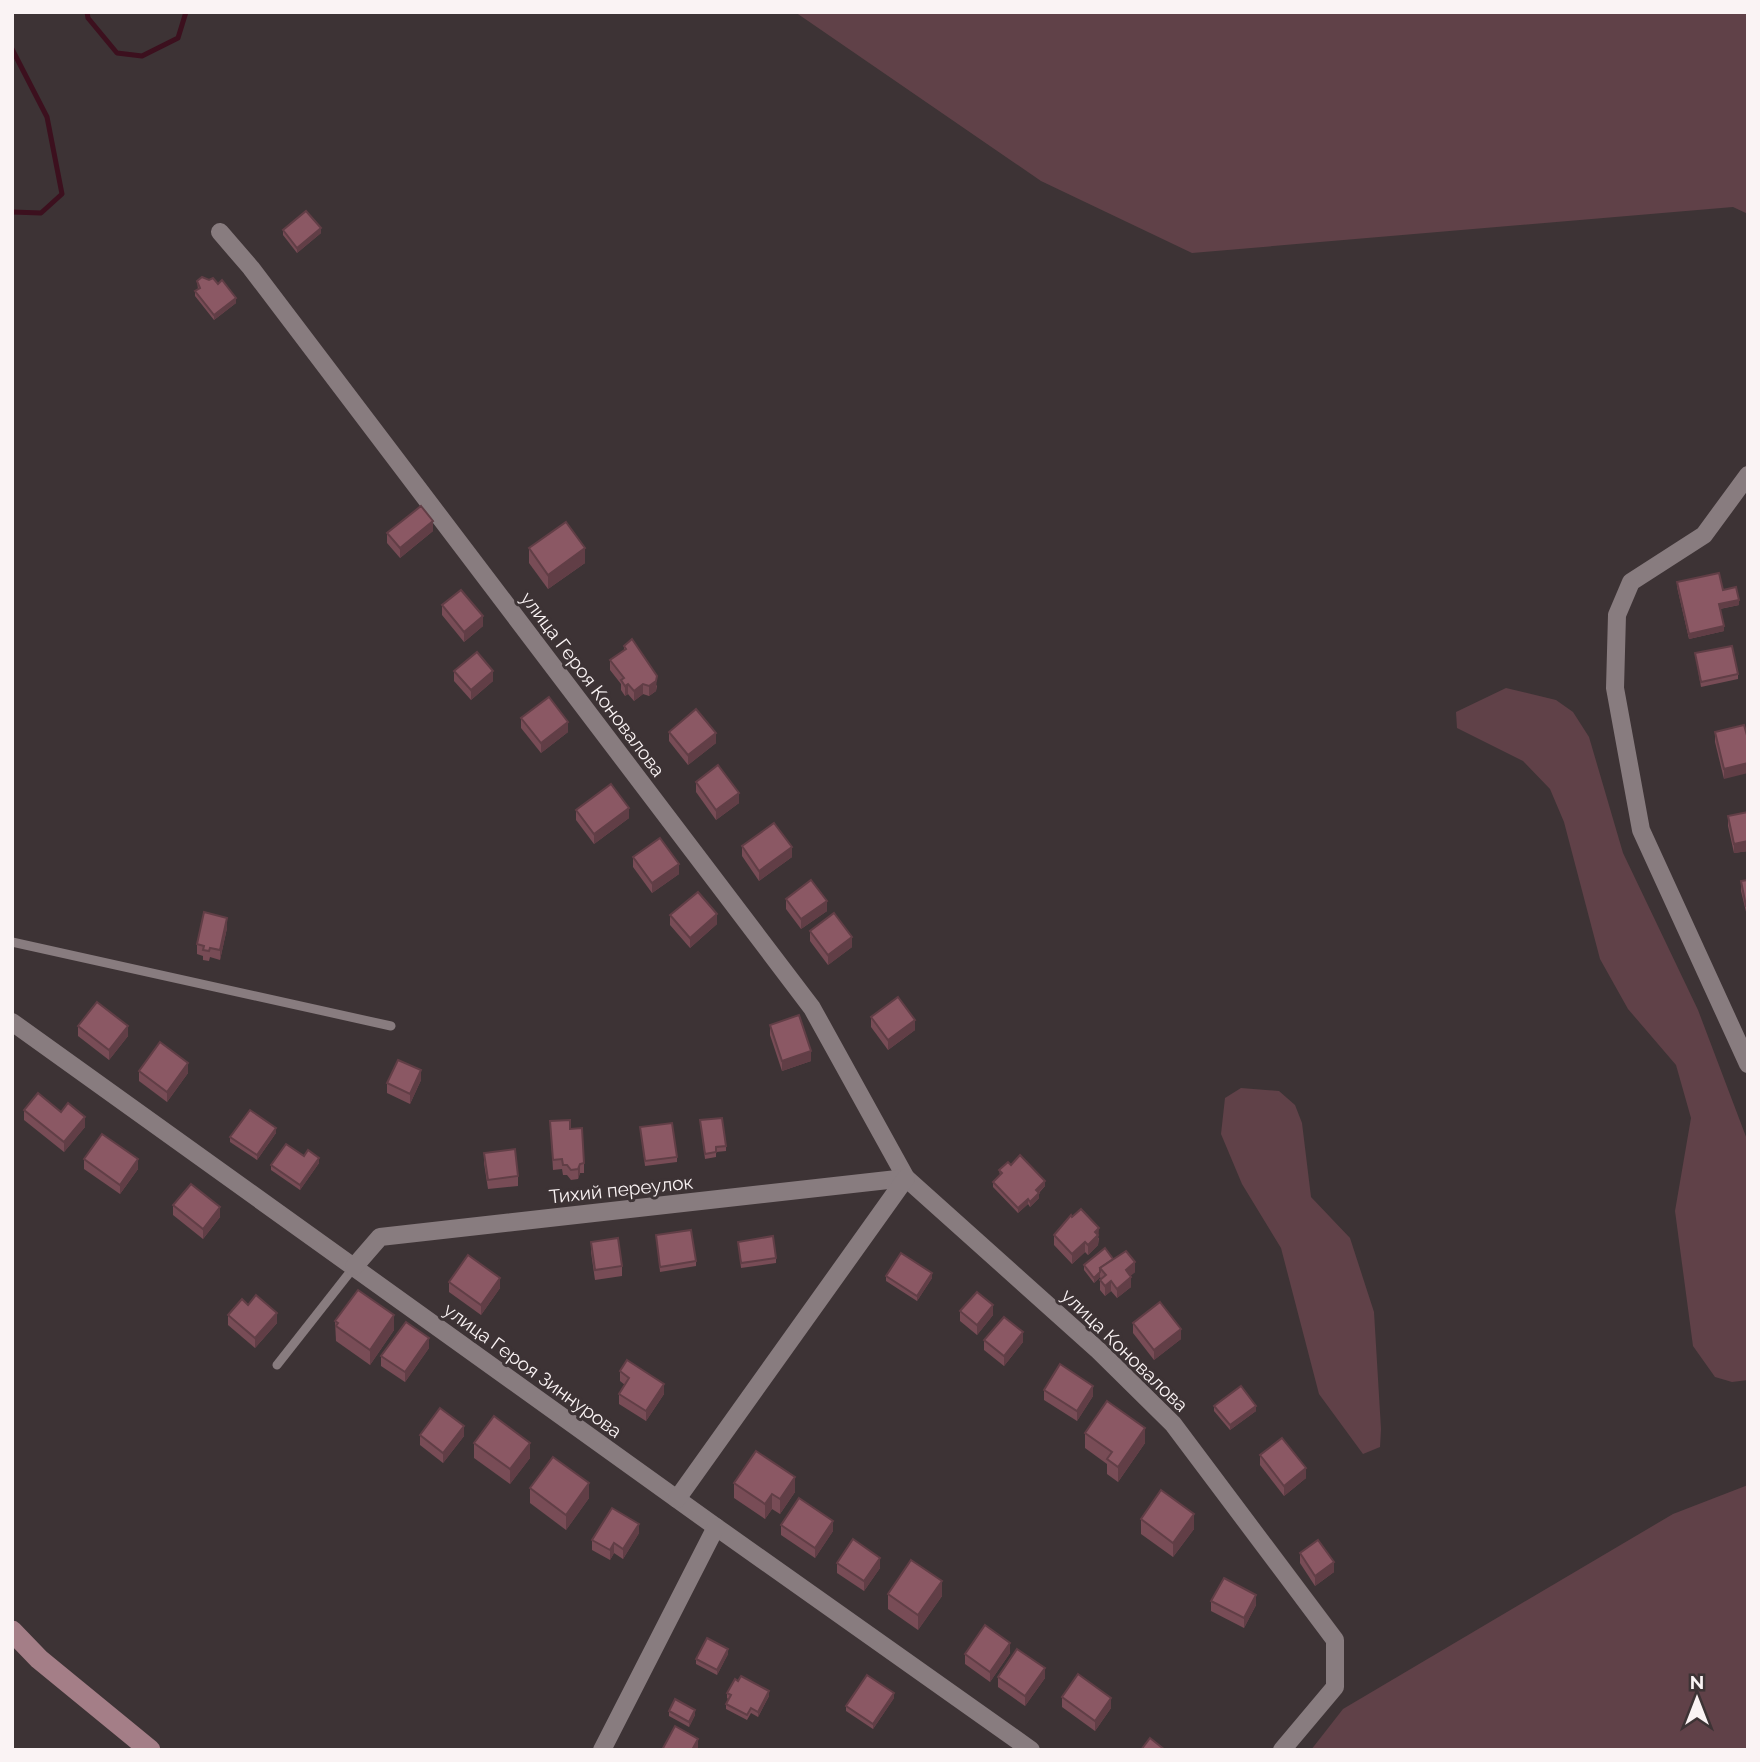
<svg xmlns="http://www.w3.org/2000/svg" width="1760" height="1762" font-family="Raleway,sans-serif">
<rect width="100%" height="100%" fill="#3d3335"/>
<g fill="#604148">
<polygon points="795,12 1748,12 1748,214 1733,207 1192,253 1041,181"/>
<polygon points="1506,688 1556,700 1573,712 1589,737 1623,853 1698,1010 1748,1142 1748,1380 1732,1382 1715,1377 1693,1346 1675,1211 1691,1118 1676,1065 1628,1009 1600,959 1564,822 1550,789 1523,761 1457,728 1456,712"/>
<polygon points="1241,1088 1279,1091 1295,1105 1302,1123 1311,1197 1350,1238 1374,1312 1381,1429 1380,1447 1363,1454 1319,1394 1281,1248 1242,1184 1221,1134 1225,1098"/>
<polygon points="1748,1485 1748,1750 1311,1750 1343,1709 1673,1514"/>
</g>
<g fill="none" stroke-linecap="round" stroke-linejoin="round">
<g stroke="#3c101e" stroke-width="5">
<polyline points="87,12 88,18 117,53 142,56 178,38 186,12"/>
<polyline points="12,49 47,117 62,194 41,213 12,212"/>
</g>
<g stroke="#887c7f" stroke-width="9">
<polyline points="12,942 391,1026"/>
<polyline points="277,1365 354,1267"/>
</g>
<g stroke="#887c7f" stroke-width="18">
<polyline points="220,232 251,268 812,1008 906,1178 1099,1351 1173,1424 1335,1640 1335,1687 1282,1750"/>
<polyline points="1748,475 1704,535 1631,582 1617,615 1615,688 1641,830 1748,1064"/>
<polyline points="12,1022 716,1527 1031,1750"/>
<polyline points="354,1267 380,1237 906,1178"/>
<polyline points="677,1499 906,1178"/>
<polyline points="602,1750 716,1527"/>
</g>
<polyline stroke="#a47e87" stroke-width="21" points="12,1631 39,1659 150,1750"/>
</g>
<g fill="#784c56">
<polygon points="283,230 321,233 297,253 283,235"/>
<polygon points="197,281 218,284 236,303 214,320 195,296 195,291 198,289"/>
<polygon points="433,531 400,558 387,543 387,533"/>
<polygon points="529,548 585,563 548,589 529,563"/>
<polygon points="1677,582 1723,590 1739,605 1720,609 1724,631 1689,639 1677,587"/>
<polygon points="442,605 483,626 464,642 442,615"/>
<polygon points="624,646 657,686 656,691 649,696 643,694 634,701 628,694 625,696 621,690 621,684 610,670 610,660 624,650"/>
<polygon points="1695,653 1738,674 1738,679 1701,687"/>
<polygon points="454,671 493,681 471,700 454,681"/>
<polygon points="521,718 568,732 541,753 521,728"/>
<polygon points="1744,725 1724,779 1715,742 1715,732"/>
<polygon points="669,732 716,743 688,765 669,741"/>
<polygon points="696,782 739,803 716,820 696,792"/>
<polygon points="576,810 629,818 594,844 576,820"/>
<polygon points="1748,812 1748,851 1734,853 1728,826 1728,816"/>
<polygon points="742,846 792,857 759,881 742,856"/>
<polygon points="633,857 679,874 652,893 633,867"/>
<polygon points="1748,880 1748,928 1747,916 1741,891 1741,881"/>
<polygon points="786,899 827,911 801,929 786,909"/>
<polygon points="670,915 717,924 690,948 670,925"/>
<polygon points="227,928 220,960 210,957 209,961 203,960 203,956 197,954 197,944"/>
<polygon points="810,931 852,947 828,965 810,941"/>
<polygon points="871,1017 915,1030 888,1050 871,1027"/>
<polygon points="770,1025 811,1061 782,1071 770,1035"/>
<polygon points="78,1026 128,1036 109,1060 78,1036"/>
<polygon points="139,1071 188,1073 167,1102 139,1081"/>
<polygon points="421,1080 410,1104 387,1093 387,1083"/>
<polygon points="24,1110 61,1112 85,1127 64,1152 24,1120"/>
<polygon points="700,1120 726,1146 726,1151 716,1152 716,1157 705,1159"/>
<polygon points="550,1121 570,1129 584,1163 584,1173 580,1173 578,1179 571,1180 567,1175 563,1175 562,1169 553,1170"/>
<polygon points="640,1127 677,1157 677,1162 645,1166"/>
<polygon points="276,1133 257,1160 230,1142 230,1137"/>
<polygon points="484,1153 518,1176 518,1186 488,1189 484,1163"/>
<polygon points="304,1156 319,1163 300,1190 271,1170 271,1165"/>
<polygon points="84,1159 138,1169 120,1194 84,1169"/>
<polygon points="999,1170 1045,1186 1039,1193 1039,1198 1030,1207 1028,1204 1018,1213 993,1187 993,1182 1000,1175"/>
<polygon points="173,1205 220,1217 203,1239 173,1215"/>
<polygon points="656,1235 696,1261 696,1266 660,1272"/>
<polygon points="1054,1235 1099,1238 1098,1245 1088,1255 1085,1252 1072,1264 1054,1245"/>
<polygon points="591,1242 622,1266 622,1276 595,1280 591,1252"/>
<polygon points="738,1242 776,1258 776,1263 741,1268"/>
<polygon points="1113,1259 1135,1272 1130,1276 1131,1287 1117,1298 1111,1291 1105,1296 1100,1290 1100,1280 1101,1279 1100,1277 1094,1283 1084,1270 1084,1265"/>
<polygon points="886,1276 932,1278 917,1301 886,1281"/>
<polygon points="449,1282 500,1288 481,1315 449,1292"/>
<polygon points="248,1305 277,1323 255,1348 228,1325 228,1315"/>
<polygon points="960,1311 993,1315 977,1335 960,1321"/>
<polygon points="335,1321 394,1330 370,1365 336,1341"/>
<polygon points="1133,1323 1181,1339 1154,1360 1133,1333"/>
<polygon points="984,1340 1023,1342 1004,1366 984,1350"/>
<polygon points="429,1348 405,1382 381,1366 381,1356"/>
<polygon points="620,1371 664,1394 646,1421 619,1404 619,1394 625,1385 620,1381"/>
<polygon points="1044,1390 1093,1396 1077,1421 1044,1400"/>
<polygon points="1214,1406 1256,1411 1230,1430 1214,1411"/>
<polygon points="1085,1433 1145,1443 1118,1482 1107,1474 1107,1464 1085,1448"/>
<polygon points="420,1435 464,1436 443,1463 420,1445"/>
<polygon points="474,1443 530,1458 510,1484 474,1458"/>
<polygon points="1260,1455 1306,1478 1284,1496 1260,1465"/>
<polygon points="734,1483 795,1492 780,1514 772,1509 765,1519 734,1498"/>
<polygon points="530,1488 589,1498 566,1530 530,1503"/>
<polygon points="1141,1519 1194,1529 1173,1557 1141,1534"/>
<polygon points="781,1525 833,1531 815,1558 781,1535"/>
<polygon points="639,1533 623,1559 614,1553 610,1560 592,1550 592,1540"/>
<polygon points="1300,1553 1334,1572 1315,1586 1300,1563"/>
<polygon points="837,1563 880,1568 864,1591 837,1573"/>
<polygon points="888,1594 942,1596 918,1630 888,1609"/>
<polygon points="1211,1601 1256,1605 1244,1628 1211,1611"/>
<polygon points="1010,1653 990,1682 965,1664 965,1654"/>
<polygon points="728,1654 717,1675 696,1664 696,1659"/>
<polygon points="998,1677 1045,1678 1025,1706 998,1687"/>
<polygon points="727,1693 769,1696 758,1717 751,1713 747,1720 726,1709 726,1704 728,1699 727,1698"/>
<polygon points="1062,1697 1111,1708 1095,1731 1062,1707"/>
<polygon points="894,1698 873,1729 846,1711 846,1706"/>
<polygon points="669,1711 695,1715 689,1727 669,1716"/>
</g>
<g fill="#613e46">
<polygon points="321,228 321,233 297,253 297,248"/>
<polygon points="236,298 236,303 214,320 214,315"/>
<polygon points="433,521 433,531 400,558 400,548"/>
<polygon points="585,548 585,563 548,589 548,575"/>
<polygon points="1739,600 1739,605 1719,609 1719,604"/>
<polygon points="483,616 483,626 464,642 464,632"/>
<polygon points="1724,626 1724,631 1689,639 1689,634"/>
<polygon points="493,671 493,681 471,700 471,690"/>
<polygon points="657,676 656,691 649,696 649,686"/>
<polygon points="628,684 628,694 625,696 625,686"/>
<polygon points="643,684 643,694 634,701 634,691"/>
<polygon points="568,722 568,732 541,753 541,743"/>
<polygon points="716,733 716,743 688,765 688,755"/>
<polygon points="1748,763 1748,773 1724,779 1724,769"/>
<polygon points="739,793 739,803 716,820 716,810"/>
<polygon points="629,808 629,818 594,844 594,834"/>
<polygon points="1748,841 1748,851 1734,853 1734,844"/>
<polygon points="792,847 792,857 759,881 759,871"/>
<polygon points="679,864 679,874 652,893 652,883"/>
<polygon points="827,901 827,911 801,929 801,919"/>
<polygon points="717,914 717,924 690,948 690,938"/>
<polygon points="227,918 227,928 220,960 220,950"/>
<polygon points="852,937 852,947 828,965 828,955"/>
<polygon points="915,1020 915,1030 888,1050 888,1040"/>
<polygon points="128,1026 128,1036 109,1060 109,1050"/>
<polygon points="811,1051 811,1061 782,1071 782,1061"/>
<polygon points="188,1063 188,1073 167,1102 167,1092"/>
<polygon points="421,1070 421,1080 410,1104 410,1094"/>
<polygon points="85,1117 85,1127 64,1152 64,1142"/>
<polygon points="276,1128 276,1133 257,1160 257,1155"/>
<polygon points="319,1158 319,1163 300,1190 300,1185"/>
<polygon points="138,1159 138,1169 120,1194 120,1185"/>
<polygon points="580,1164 580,1173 578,1179 578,1169"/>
<polygon points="1045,1181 1045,1186 1036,1195 1036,1190"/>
<polygon points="1039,1193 1039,1198 1030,1207 1030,1202"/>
<polygon points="1028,1199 1028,1204 1018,1213 1018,1208"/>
<polygon points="220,1207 220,1217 203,1239 203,1229"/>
<polygon points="1099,1228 1098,1245 1088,1255 1088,1245 1095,1232"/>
<polygon points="1085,1242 1085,1252 1072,1264 1072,1254"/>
<polygon points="1135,1262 1135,1272 1126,1280 1126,1270"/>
<polygon points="1100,1272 1100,1277 1094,1283 1094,1278"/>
<polygon points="932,1273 932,1278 917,1301 917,1296"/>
<polygon points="1131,1277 1131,1287 1117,1298 1117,1289"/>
<polygon points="500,1278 500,1288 481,1315 481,1305"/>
<polygon points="1111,1281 1111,1291 1105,1296 1105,1286"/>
<polygon points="993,1305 993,1315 977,1335 977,1325"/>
<polygon points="277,1313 277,1323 255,1348 255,1338"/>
<polygon points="394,1315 394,1330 370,1365 370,1350"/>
<polygon points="1181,1329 1181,1339 1154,1360 1154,1350"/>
<polygon points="1023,1332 1023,1342 1004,1366 1004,1356"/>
<polygon points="429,1338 429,1348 405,1382 405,1372"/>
<polygon points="664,1384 664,1394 646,1421 646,1411"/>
<polygon points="1093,1386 1093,1396 1077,1421 1077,1411"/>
<polygon points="1256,1406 1256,1411 1230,1430 1230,1425"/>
<polygon points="464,1426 464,1436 443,1463 443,1453"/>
<polygon points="1145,1428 1145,1443 1118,1482 1118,1467"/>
<polygon points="530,1443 530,1458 510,1484 510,1469"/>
<polygon points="1306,1468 1306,1478 1284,1496 1284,1486"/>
<polygon points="795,1477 795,1492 780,1514 780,1499"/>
<polygon points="589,1483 589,1498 566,1530 566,1515"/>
<polygon points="772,1494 772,1509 765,1519 765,1504"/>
<polygon points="1194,1514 1194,1529 1173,1557 1173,1543"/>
<polygon points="833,1521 833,1531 815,1558 815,1548"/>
<polygon points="639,1524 639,1533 623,1559 623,1549"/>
<polygon points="614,1543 614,1553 610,1560 610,1550"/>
<polygon points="880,1558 880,1568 864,1591 864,1581"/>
<polygon points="1334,1562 1334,1572 1315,1586 1315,1576"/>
<polygon points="942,1581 942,1596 918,1630 918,1615"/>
<polygon points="1256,1595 1256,1605 1244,1628 1244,1618"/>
<polygon points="1010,1643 1010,1653 990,1682 990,1672"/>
<polygon points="728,1649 728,1654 717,1675 717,1670"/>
<polygon points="1045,1668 1045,1678 1025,1706 1025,1696"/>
<polygon points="769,1691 769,1696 758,1717 758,1712"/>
<polygon points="894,1693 894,1698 873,1729 873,1724"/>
<polygon points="1111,1698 1111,1708 1095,1731 1095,1721"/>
<polygon points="695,1710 695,1715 689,1727 689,1722"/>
<polygon points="698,1739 698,1750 692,1750"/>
</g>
<g fill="#8b5864" stroke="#613e46" stroke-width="2">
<polygon points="306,211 321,228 297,248 283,230"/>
<polygon points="202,277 209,280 213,278 218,284 222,280 236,298 214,315 195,291 200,288 197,281"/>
<polygon points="421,506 433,521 400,548 387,533"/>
<polygon points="566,522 585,548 548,575 529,548"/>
<polygon points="1719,573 1723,590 1736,587 1739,600 1719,604 1724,626 1689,634 1677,582"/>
<polygon points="461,590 483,616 464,632 442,605"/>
<polygon points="632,639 657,676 656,681 649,686 643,684 634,691 628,684 625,686 621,680 624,678 610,660 626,649 624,646"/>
<polygon points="1732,646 1738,674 1701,682 1695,653"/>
<polygon points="477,652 493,671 471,690 454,671"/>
<polygon points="549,697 568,722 541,743 521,718"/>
<polygon points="696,709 716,733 688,755 669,732"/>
<polygon points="1744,725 1748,739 1748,763 1724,769 1715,732"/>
<polygon points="718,765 739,793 716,810 696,782"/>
<polygon points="611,784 629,808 594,834 576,810"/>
<polygon points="1748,812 1748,841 1734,844 1728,816"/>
<polygon points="774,823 792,847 759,871 742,846"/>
<polygon points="660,838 679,864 652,883 633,857"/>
<polygon points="811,880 827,901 801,919 786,899"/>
<polygon points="1748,880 1748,906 1746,906 1741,881"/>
<polygon points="698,892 717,914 690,938 670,915"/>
<polygon points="204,912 227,918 220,950 210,948 209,951 203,950 204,946 197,944"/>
<polygon points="834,913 852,937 828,955 810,931"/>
<polygon points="898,997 915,1020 888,1040 871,1017"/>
<polygon points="97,1002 128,1026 109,1050 78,1026"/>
<polygon points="799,1015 811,1051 782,1061 770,1025"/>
<polygon points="160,1042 188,1063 167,1092 139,1071"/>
<polygon points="398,1060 421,1070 410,1094 387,1083"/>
<polygon points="38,1093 61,1112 68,1103 85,1117 64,1142 24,1110"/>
<polygon points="250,1110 276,1128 257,1155 230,1137"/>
<polygon points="722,1118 726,1146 716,1147 716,1152 705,1154 700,1120"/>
<polygon points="570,1120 570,1129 582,1128 584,1163 580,1164 578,1169 571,1170 567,1165 563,1165 562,1159 553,1160 550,1121"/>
<polygon points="672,1123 677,1157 645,1161 640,1127"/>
<polygon points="102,1134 138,1159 120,1185 84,1159"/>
<polygon points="286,1144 304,1156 308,1150 319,1158 300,1185 271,1165"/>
<polygon points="515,1149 518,1176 488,1180 484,1153"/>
<polygon points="1020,1155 1045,1181 1036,1190 1039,1193 1030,1202 1028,1199 1018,1208 993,1182 1002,1173 999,1170 1008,1162 1011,1165"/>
<polygon points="191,1184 220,1207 203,1229 173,1205"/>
<polygon points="1081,1209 1099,1228 1095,1232 1098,1235 1088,1245 1085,1242 1072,1254 1054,1235 1071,1215 1072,1217"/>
<polygon points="691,1230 696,1261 660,1267 656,1235"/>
<polygon points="773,1236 776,1258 741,1263 738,1242"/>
<polygon points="618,1238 622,1266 595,1270 591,1242"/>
<polygon points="1105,1248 1113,1259 1100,1268 1100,1272 1094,1278 1084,1265"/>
<polygon points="1126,1251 1135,1262 1126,1270 1131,1277 1117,1289 1111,1281 1105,1286 1100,1280 1106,1275 1100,1268"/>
<polygon points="901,1253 932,1273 917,1296 886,1276"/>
<polygon points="468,1255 500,1278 481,1305 449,1282"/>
<polygon points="358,1290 394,1315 370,1350 336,1326 338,1323 335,1321"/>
<polygon points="977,1292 993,1305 977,1325 960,1311"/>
<polygon points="256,1295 277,1313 255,1338 228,1315 242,1299 248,1305"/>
<polygon points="1160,1302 1181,1329 1154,1350 1133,1323"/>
<polygon points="1004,1317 1023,1332 1004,1356 984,1340"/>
<polygon points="406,1322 429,1338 405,1372 381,1356"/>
<polygon points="627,1360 664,1384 646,1411 619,1394 629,1378 620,1371"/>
<polygon points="1060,1364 1093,1386 1077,1411 1044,1390"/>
<polygon points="1241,1386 1256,1406 1230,1425 1214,1406"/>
<polygon points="1107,1401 1145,1428 1118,1467 1107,1459 1112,1452 1085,1433"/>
<polygon points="440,1408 464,1426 443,1453 420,1435"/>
<polygon points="494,1416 530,1443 510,1469 474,1443"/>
<polygon points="1282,1438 1306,1468 1284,1486 1260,1455"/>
<polygon points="756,1451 795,1477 780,1499 772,1494 765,1504 734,1483"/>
<polygon points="553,1457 589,1483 566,1515 530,1488"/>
<polygon points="1161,1490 1194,1514 1173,1543 1141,1519"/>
<polygon points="799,1498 833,1521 815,1548 781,1525"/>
<polygon points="612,1508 639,1524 623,1549 614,1543 610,1550 592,1540"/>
<polygon points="853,1539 880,1558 864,1581 837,1563"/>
<polygon points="1318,1540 1334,1562 1315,1576 1300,1553"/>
<polygon points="911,1560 942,1581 918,1615 888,1594"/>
<polygon points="1224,1578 1256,1595 1244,1618 1211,1601"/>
<polygon points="985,1625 1010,1643 990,1672 965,1654"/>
<polygon points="707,1638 728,1649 717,1670 696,1659"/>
<polygon points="1017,1649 1045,1668 1025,1696 998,1677"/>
<polygon points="1078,1674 1111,1698 1095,1721 1062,1697"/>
<polygon points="867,1675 894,1693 873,1724 846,1706"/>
<polygon points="741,1676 769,1691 758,1712 751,1708 747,1715 726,1704 731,1695 727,1693 735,1679 738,1681"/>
<polygon points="675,1699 695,1710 689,1722 669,1711"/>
<polygon points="675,1726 698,1739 692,1750 662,1750"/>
<polygon points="1150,1738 1165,1750 1141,1750"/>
</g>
<g text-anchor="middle" stroke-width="6" stroke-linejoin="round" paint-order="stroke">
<g font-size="19" fill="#faf3f4" stroke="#3d3335">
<text transform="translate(593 684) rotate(53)" y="7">улица Героя Коновалова</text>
<text transform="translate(621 1189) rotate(-6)" y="7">Тихий переулок</text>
<text transform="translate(1125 1350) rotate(44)" y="7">улица Коновалова</text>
<text transform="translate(533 1370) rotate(36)" y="7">улица Героя Зиннурова</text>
</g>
</g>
<rect width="1760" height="1762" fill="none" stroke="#faf3f4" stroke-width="28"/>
<g transform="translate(1697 1699)" stroke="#3d3335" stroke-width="5" paint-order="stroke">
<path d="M0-5L12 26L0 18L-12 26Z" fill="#faf3f4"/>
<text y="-10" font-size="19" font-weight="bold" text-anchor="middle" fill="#faf3f4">N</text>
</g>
</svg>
